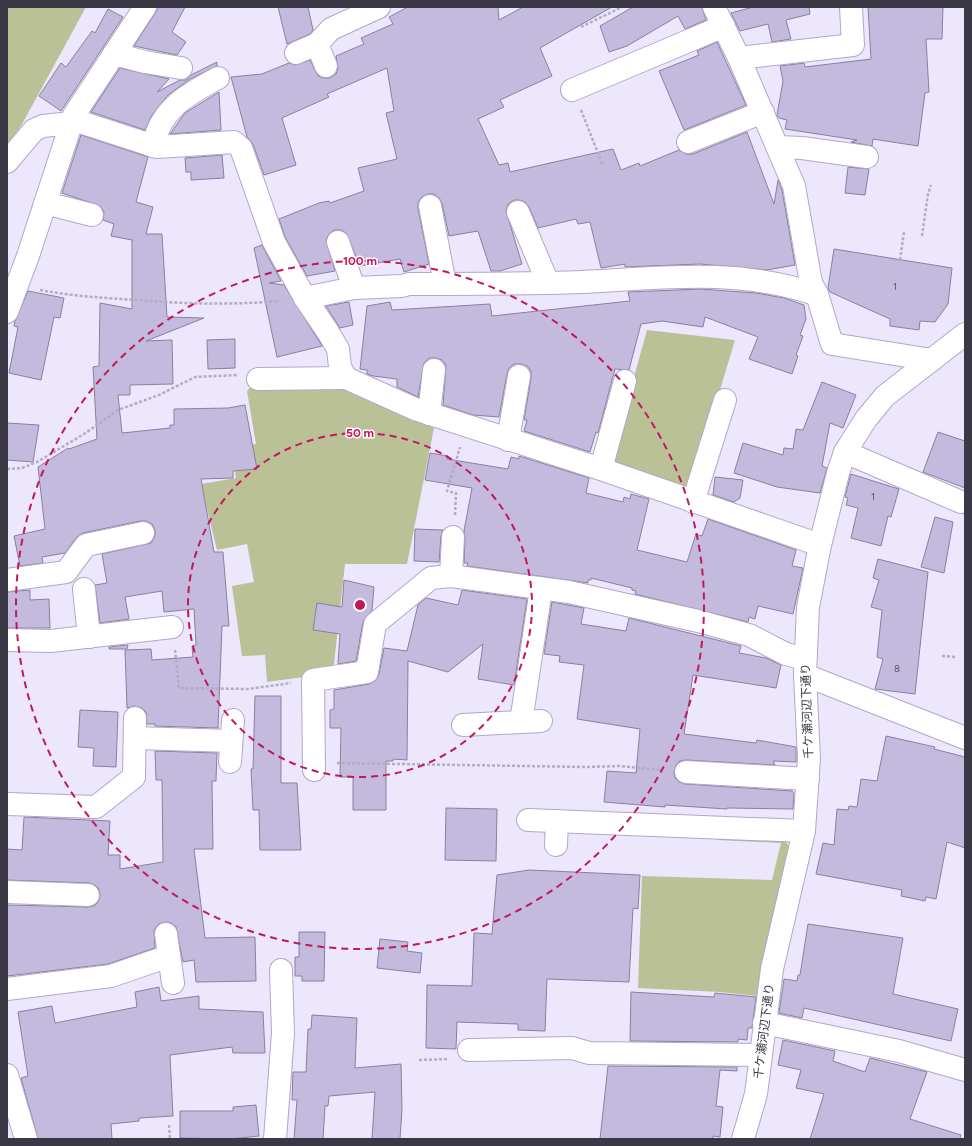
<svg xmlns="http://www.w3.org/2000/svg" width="972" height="1146" font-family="Figtree,'Noto Sans JP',sans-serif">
<rect width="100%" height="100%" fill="#ede7fd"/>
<g fill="#bac197">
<polygon points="7,7 86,7 21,126 7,145"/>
<polygon points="647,330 735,340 689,493 615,468 611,460"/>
<polygon points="252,385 343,389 362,396 399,415 434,428 407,564 345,564 333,673 267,682 265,655 242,656 232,586 254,582 247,544 217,550 201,484 236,478 232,448 256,444 247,391"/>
<polygon points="717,836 784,838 789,847 768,938 757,996 720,992 638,988 642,876 772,880 781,843 717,840"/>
</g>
<g fill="#c3badd" stroke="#8980a0">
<polygon points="159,7 185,7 172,32 186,42 177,55 134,46"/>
<polygon points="278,7 308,7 313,30 310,34 287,44"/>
<polygon points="408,7 498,7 499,20 523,7 612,7 540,48 552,76 500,100 504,107 478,119 499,165 508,163 510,172 613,149 621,170 639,163 640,166 679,150 686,154 693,154 747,132 774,204 778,180 782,190 795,265 767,270 700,264 625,267 625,264 601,268 590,222 578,224 576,219 538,228 529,207 525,202 519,200 514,200 508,204 506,211 522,264 500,271 491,271 478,231 449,236 442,203 439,198 434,194 428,194 422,197 418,202 418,208 429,264 404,272 400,259 360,266 346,233 341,230 334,230 329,234 326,240 335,271 307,276 285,237 279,219 319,203 329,201 330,203 364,191 358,168 397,159 386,113 394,111 387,68 327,94 329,97 282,118 296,165 264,175 253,144 247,137 231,77 262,74 289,63 295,65 310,60 318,76 324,78 330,78 336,74 338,68 336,56 364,44 361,38 393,24 389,17"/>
<polygon points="633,7 702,7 706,20 685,29 678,16 627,46 609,52 600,26"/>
<polygon points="753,7 809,7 810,14 786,20 791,39 772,42 768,24 740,31 731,13"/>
<polygon points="868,7 943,7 942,39 926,39 929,92 925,93 918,146 873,139 872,146 851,142 857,140 785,129 787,120 779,118 777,115 783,81 780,66 804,63 805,67 871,59"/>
<polygon points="108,9 123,17 61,111 39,96 61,63 66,67 92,31 95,33"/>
<polygon points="717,42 746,105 684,130 659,71 699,55 697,51"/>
<polygon points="217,62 217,66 190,79 168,95 152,115 145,130 91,112 120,68 169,79 157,92 180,80 186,80 191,75"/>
<polygon points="219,92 221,130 170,134 185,113"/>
<polygon points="81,135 148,157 136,202 153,207 146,234 162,234 167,317 204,318 146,341 172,340 173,384 130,385 130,395 118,395 122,433 170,428 170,425 174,425 174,409 228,408 245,405 257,469 233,471 233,478 201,479 214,552 223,552 229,626 222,626 218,728 155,726 155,724 147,724 146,712 142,708 135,706 127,708 125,650 151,649 152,660 193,657 192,646 196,645 194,609 164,612 162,591 125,597 129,619 100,623 95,585 107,583 102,554 151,543 155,536 155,530 152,524 146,521 140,521 83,533 76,538 65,553 42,557 43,563 20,566 14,536 45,529 38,467 68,448 69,449 97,439 93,367 99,366 100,303 132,309 132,240 111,236 114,224 103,220 104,212 100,206 62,193"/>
<polygon points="222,155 224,178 191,180 191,172 186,172 185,158"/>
<polygon points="848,167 869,169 865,195 845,193"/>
<polygon points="262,245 281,281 269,283 284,285 322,346 277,357 254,248"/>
<polygon points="834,249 952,268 948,304 935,322 920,321 919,330 890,326 890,319 830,292 828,288"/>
<polygon points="700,289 756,293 784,298 804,305 806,319 800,335 803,336 796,355 798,356 792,374 749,359 758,337 705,317 703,327 662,321 641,324 629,370 615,369 598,433 596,432 590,452 524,431 527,420 524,420 531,378 531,371 527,366 521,364 514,364 509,368 507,374 499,417 473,415 443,405 446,365 442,360 436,358 429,358 424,363 418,397 397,387 397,379 373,376 367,374 367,370 360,369 367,306 390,302 392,310 490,304 492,316 630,301 628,292"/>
<polygon points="28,291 64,298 60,318 54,317 41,380 9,373 18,327 14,326 15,321"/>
<polygon points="349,302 353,325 340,328 326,306"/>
<polygon points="235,339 235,368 208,369 207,340"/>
<polygon points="822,382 856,395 843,428 830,423 822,466 827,468 820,493 777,487 734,473 743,443 783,455 784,448 793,449 796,429 803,430"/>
<polygon points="7,423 39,425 33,462 7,460"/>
<polygon points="938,432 965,441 965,488 923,472"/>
<polygon points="430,453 448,456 447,459 508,469 511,457 519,459 519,456 589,478 586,493 623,502 624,497 630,499 631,494 649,499 637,550 687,562 696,534 702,536 708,519 796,550 792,566 803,568 793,614 758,606 755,619 749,617 748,622 635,594 636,591 632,590 632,588 591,578 591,580 588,580 588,583 467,566 468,563 464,563 465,538 464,531 472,488 425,480"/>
<polygon points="851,474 899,489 891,517 888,516 881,546 851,538 858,508 846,505 848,498 845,497"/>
<polygon points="715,477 743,480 740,498 734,502 713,495"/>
<polygon points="935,517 953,522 944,573 921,567"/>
<polygon points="415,529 443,530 441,536 439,562 414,561"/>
<polygon points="878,559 928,572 915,694 875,689 883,659 877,657 882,610 871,607 879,580 873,578"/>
<polygon points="344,580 374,587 372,610 363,622 356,661 338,664 340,634 313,630 317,603 342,607"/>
<polygon points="30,590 30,600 49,599 50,628 7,628 7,592"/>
<polygon points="462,590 527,599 514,685 478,679 483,644 448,672 408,661 407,760 393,759 393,761 386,761 386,810 353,810 353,777 340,777 341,728 330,728 330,710 334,709 334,690 369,684 375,681 379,674 384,648 407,651 418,605 426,598 458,605"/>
<polygon points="552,602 584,608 581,624 626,631 629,618 741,646 739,653 766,658 781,665 776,688 693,675 684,734 756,743 757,740 796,747 796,762 773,761 775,765 686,760 680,761 676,765 674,772 675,778 679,782 685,784 792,791 794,793 793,809 727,808 727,809 665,805 665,807 604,802 607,771 636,773 640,729 577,719 584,665 559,662 560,656 544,654"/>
<polygon points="128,645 127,649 109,649 109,647"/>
<polygon points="255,696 281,696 281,783 297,783 301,850 260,850 259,810 253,810 251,769 253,769"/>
<polygon points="80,710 118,712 116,767 93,766 94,748 78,747"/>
<polygon points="886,736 935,747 934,749 965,757 965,848 947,842 936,899 926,897 925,901 901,896 902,890 816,874 823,843 834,845 837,809 848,810 849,806 857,807 861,779 877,781"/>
<polygon points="155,751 217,753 216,781 212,781 213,849 194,849 205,938 255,937 256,981 196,982 194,960 183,962 176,927 171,923 165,922 159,924 154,930 155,948 108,964 7,976 7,905 88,907 94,906 98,902 100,896 99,889 95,885 89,883 7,880 7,849 22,850 24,817 110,821 108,855 120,855 120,869 163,862 162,780 156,780"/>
<polygon points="446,808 497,809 496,861 445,860"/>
<polygon points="529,870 640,875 638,909 633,908 629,982 547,979 545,1031 518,1030 518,1024 457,1022 456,1049 426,1048 427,985 472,986 474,933 492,934 497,875"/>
<polygon points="808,924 903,938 893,994 958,1009 951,1041 804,1008 802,1018 779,1013 784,979 797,981 798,975 800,975"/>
<polygon points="299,932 325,932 324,981 302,981 302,976 295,976 295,957 299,957"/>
<polygon points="380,939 408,942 407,951 422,953 420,973 377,968"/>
<polygon points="159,987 161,1001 199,996 199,1009 263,1012 265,1053 233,1053 232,1047 170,1055 173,1116 139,1118 139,1121 111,1124 112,1139 38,1139 21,1078 28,1076 18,1012 52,1006 55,1023 137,1007 135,992"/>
<polygon points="631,992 714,997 715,993 756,997 752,1028 748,1028 747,1040 738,1039 738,1042 630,1041"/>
<polygon points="312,1015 357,1018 355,1068 401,1064 402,1110 400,1139 372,1139 375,1092 329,1096 328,1106 325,1106 323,1139 294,1139 297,1100 292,1100 293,1072 306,1072 308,1029 311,1029"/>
<polygon points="783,1040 835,1051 833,1061 865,1072 870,1058 927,1072 910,1119 961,1135 960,1139 810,1139 824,1094 796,1088 801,1070 778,1065"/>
<polygon points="608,1066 737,1067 737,1071 720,1070 716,1106 723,1107 720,1137 713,1136 713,1139 600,1139"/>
<polygon points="256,1105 259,1136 230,1139 180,1138 180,1111 233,1111 233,1107"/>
</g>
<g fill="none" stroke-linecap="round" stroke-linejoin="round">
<defs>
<g id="minor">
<polyline points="714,7 739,58 794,186 811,283 817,294 832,344 932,360"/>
<polyline points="317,44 326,66"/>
<polyline points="296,53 317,44 331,29 379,7"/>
<polyline points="114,54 145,62 181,68"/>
<polyline points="739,58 853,45 851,7"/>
<polyline points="572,90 724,26"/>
<polyline points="688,142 763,112"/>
<path d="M153,146C160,109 188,94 218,78"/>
<polyline points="778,147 802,148 867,157"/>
<polyline points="7,162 34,130 43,126 80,122 157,147 234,142 241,148 274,242 305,298 328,332 338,349 340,367 346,378 415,409 601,469 820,545"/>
<polyline points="45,203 92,215"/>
<polyline points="430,206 445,284"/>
<polyline points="518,212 548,283"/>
<polyline points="338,242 354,288"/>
<path d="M305,298L354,288L402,286L409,284C467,284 525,284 583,282C661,278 739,268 815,294"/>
<polyline points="7,312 28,256 74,115 145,7"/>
<polyline points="258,379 346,378"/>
<polyline points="429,414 434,370"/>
<polyline points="508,440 519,376"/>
<polyline points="845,452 961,502"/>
<polyline points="601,469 625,381"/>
<polyline points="693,502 725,400"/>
<polyline points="451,576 453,537"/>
<polyline points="7,580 66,572 86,545 143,533"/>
<polyline points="84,589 89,637"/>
<polyline points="7,640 51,641 172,627"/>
<polyline points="805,675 965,738"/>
<polyline points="521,722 541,589"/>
<polyline points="463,725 541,721"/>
<polyline points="135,738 231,741"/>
<polyline points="230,762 233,720"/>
<polyline points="314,770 313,680 367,672 375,624 431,578 451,576 569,592 698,621 749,635 786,654 805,659"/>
<polyline points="686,772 808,779"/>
<polyline points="7,804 96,807 134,777 135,718"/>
<polyline points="528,820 804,831"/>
<polyline points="556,845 557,821"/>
<polyline points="7,892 88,895"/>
<polyline points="166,934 173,983"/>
<polyline points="7,989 111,976 169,956"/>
<polyline points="764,1023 899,1051 965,1070"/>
<polyline points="469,1050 572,1048 589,1053 761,1055"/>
<polyline points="7,1075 26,1139"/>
<polyline points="275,1139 283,1033 281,970"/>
<polyline points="743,1139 756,1094 772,969 804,831 809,758 805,675 808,607 820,545 838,473 845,452 866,419 885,396 965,334"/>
</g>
</defs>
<use href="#minor" stroke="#b1a7c9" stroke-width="24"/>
<g stroke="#b2adc0" stroke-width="2.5" stroke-dasharray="3 2" stroke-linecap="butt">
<polyline points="581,27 622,7"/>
<polyline points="581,110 603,166"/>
<polyline points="922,236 928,194 931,185"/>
<polyline points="900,260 904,232"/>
<path d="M40,290C72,296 104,298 137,300C185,304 232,305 280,301"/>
<polyline points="7,469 22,468 37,462 84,434 118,410 159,395 195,377 237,375"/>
<polyline points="455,515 456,493 447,491 460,447"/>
<polyline points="175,650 179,688 248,689 291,683"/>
<polyline points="942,656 956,657"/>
<polyline points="337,763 587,767 619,766 663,770"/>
<polyline points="419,1060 449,1059"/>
<polyline points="169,1125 170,1139"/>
</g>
<use href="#minor" stroke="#fff" stroke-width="22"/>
</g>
<g fill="none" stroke="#c2185b" stroke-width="2" stroke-dasharray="7 5">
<circle cx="360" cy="605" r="172"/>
<circle cx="360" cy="605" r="344"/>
</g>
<g text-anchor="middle" stroke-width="3" stroke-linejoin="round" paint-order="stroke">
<g font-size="10" fill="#5d586c">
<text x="895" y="290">1</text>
<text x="873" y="500">1</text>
<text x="897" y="672">8</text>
</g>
<g font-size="12" fill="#3b3846" stroke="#fff">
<text transform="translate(807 711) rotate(-92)" y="4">千ケ瀬河辺下通り</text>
<text transform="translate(764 1031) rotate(-83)" y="4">千ケ瀬河辺下通り</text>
</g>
</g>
<circle cx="360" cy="605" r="6" fill="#c2185b" stroke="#fff" stroke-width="2"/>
<g font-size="12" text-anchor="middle" font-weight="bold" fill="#c2185b" stroke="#fff" stroke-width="3" stroke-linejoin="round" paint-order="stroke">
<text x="360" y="265">100 m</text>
<text x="360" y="437">50 m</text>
</g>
<rect width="972" height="1146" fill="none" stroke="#3b3846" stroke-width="16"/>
</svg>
